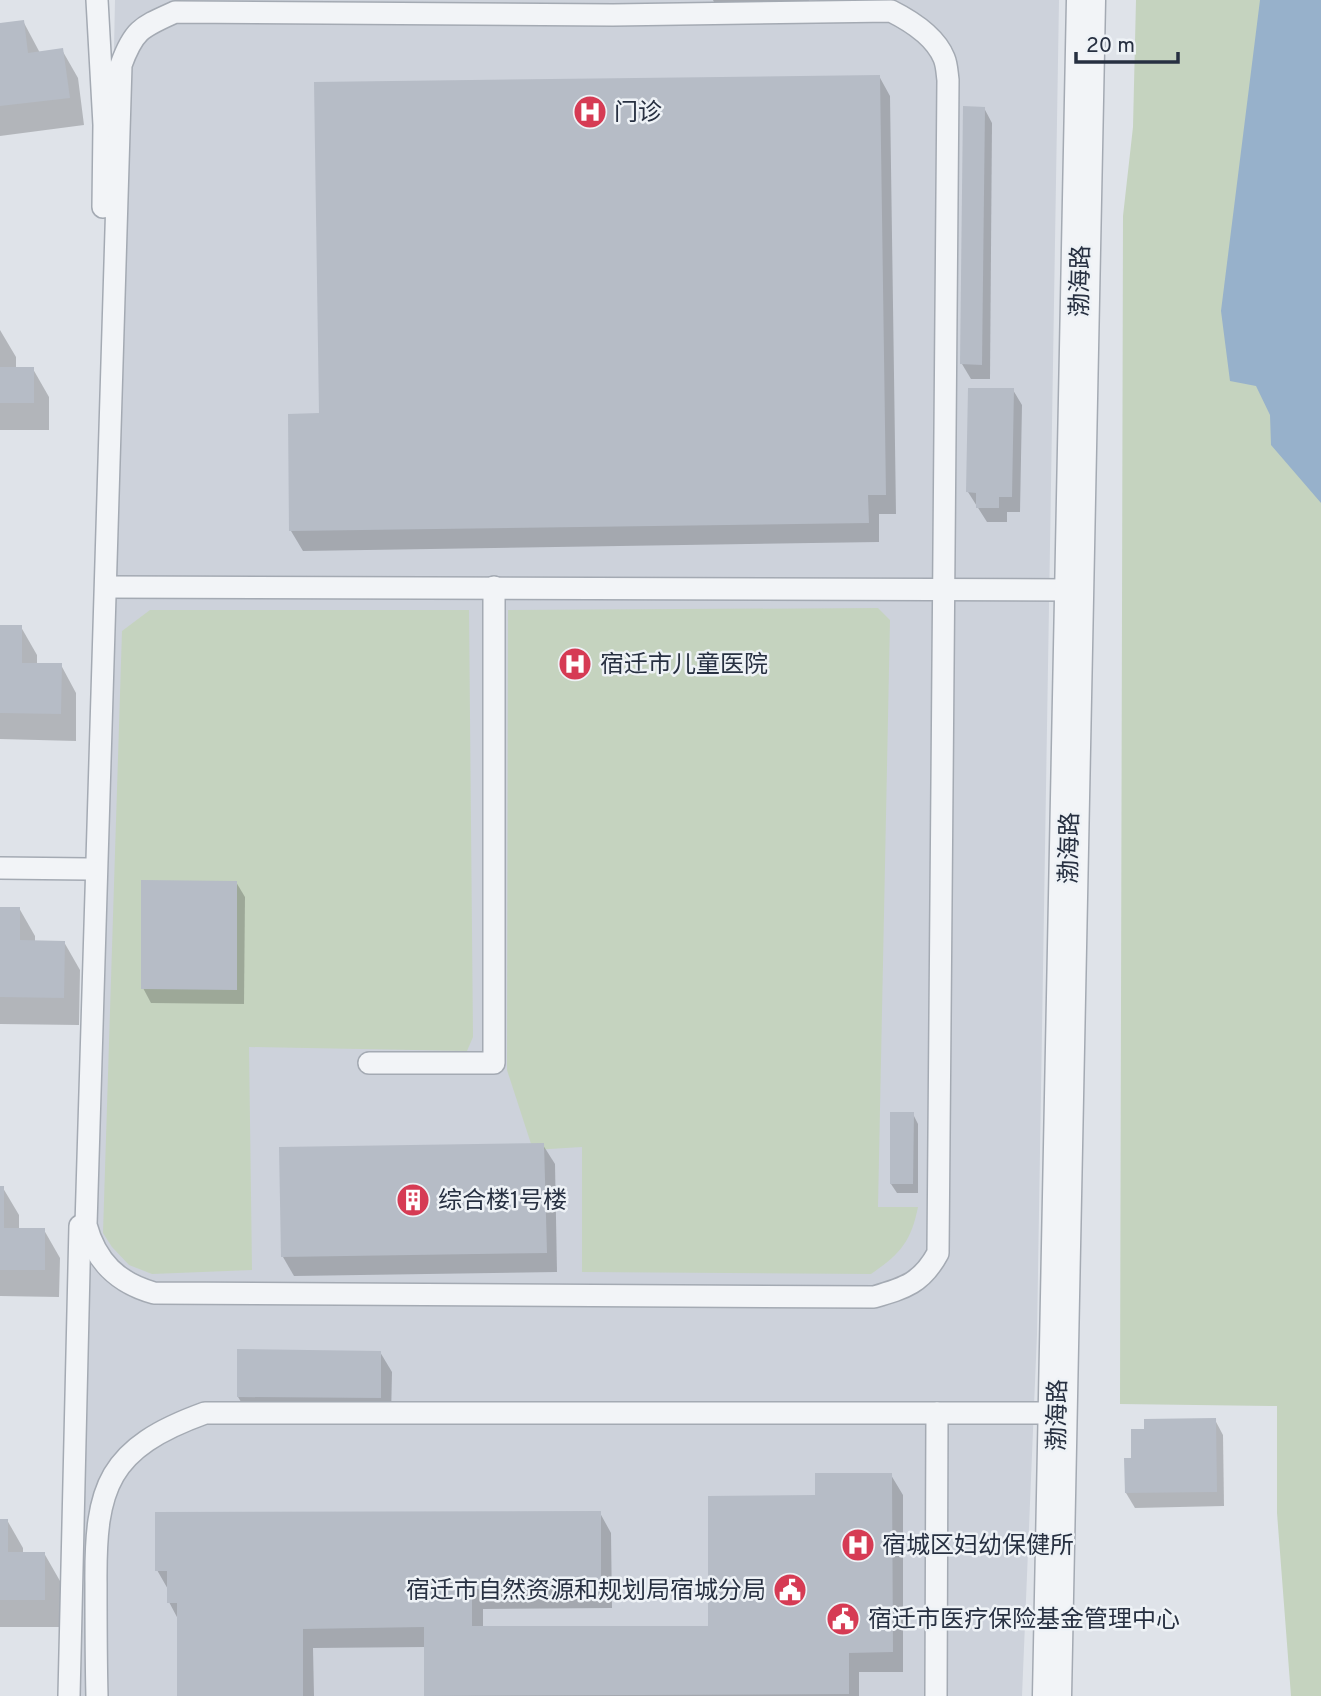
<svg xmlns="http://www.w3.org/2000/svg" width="1321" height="1696" font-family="Overpass,'Noto Sans SC',sans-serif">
<rect width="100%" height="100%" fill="#dfe3e9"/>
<polygon fill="#cdd2db" points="115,0 1059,0 1037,1334 1022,1696 77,1696 88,1327"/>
<g fill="#c5d3bf">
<polygon points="1136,0 1321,0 1321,1696 1291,1696 1277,1513 1277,1406 1120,1404 1123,216 1133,127"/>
<path d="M878,608L890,620L878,1207H918C911,1242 900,1254 871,1274L582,1272V1147L533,1150L507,1070L508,610Z"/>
<polygon points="150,610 469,610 473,1037 467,1051 249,1047 252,1270 152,1274 129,1265 112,1247 103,1233 122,631"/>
</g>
<polygon fill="#97b1cb" points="1260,0 1321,0 1321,503 1271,445 1270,415 1256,386 1230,381 1221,311"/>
<g fill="#0003">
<polygon points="713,0 809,0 809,2 714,2"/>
<polygon points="23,21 40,53 62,50 78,78 84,125 0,136 0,24"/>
<polygon points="879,76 890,96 896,514 879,514 879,542 303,551 291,531 320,415"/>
<polygon points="984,108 992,123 990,379 971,379 962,364"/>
<polygon points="0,330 16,357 16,369 33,369 49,397 49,430 0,430"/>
<polygon points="1013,390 1022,405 1020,512 1007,512 1007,522 987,522 968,492"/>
<polygon points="0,627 21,627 37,655 37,665 61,665 76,693 76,741 0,739"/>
<polygon points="236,882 245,897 244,1004 151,1003 143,988"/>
<polygon points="0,908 19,908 35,936 35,942 64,942 80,970 79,1025 0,1024"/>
<polygon points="913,1114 918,1124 918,1193 897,1193 891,1184"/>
<polygon points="543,1145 555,1164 557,1272 294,1276 283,1257"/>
<polygon points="0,1187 3,1188 19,1215 19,1230 44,1230 60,1258 59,1297 0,1296"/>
<polygon points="380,1352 392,1372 391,1417 250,1416 238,1397"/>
<polygon points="1215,1420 1223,1435 1224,1506 1135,1508 1126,1493 1133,1459"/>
<polygon points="891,1475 903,1495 903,1672 859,1672 859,1696 426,1696 426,1647 313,1648 314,1696 179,1696 178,1619 169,1602 169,1591 157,1570 600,1513 611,1533 612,1608 483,1609 483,1628 710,1628"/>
<polygon points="0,1520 7,1520 23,1548 23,1553 44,1553 60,1581 60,1627 0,1627"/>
</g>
<g fill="#b6bcc6">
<polygon points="24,20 28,53 63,48 70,98 0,106 0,23"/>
<polygon points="880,75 886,495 868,495 869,523 289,531 288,414 319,413 314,82"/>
<polygon points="963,106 985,107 982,365 960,364"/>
<rect x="0" y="367" width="34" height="36"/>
<polygon points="968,388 1014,388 1012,497 999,497 999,508 976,508 976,493 966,492"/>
<polygon points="0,625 22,625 22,663 62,663 61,714 0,713"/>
<polygon points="141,880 237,881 237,990 141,989"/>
<polygon points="0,907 20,907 20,940 65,941 64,998 0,997"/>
<polygon points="890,1112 914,1112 913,1184 890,1184"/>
<polygon points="544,1143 547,1253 281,1257 279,1147"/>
<polygon points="0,1186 4,1186 4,1228 45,1228 45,1270 0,1270"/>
<polygon points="237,1349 381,1351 381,1398 237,1397"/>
<polygon points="1216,1418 1217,1492 1125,1493 1124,1458 1131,1458 1131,1429 1144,1429 1144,1419"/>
<polygon points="815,1473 892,1473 893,1652 849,1653 849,1694 424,1696 424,1627 303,1629 303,1696 177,1696 177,1603 167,1603 167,1571 155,1571 155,1512 601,1511 601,1589 472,1589 472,1626 708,1626 708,1496 815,1495"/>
<polygon points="0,1519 8,1519 8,1552 45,1552 45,1600 0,1600"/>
</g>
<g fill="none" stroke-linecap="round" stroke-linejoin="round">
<defs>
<g id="service">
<polyline points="97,0 104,125 103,207"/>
<path d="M891,11C911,21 935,36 944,58C947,65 947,73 948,80L938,1253C922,1283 905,1288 874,1297L154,1293C118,1283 96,1262 86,1225L121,65C134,29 142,27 175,12L613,15Z"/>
<polyline points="106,587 1074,590"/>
<polyline points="0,868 88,869"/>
<polyline points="369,1063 494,1063 494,587"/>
<polyline points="69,1696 80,1226"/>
<path d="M97,1696C96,1659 96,1621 96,1584C95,1486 108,1448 205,1413H1058"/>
<polyline points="936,1696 937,1413"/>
</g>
<polyline id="tertiary" points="1052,1696 1086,0"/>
</defs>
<use href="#service" stroke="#a4aab3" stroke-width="24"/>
<use href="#tertiary" stroke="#a4aab3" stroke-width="41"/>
<use href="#service" stroke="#f2f4f7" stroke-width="21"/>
<use href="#tertiary" stroke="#f2f4f7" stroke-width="38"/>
</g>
<defs>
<symbol id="hospital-disc" viewBox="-11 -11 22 22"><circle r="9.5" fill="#d63b54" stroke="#eef2f6"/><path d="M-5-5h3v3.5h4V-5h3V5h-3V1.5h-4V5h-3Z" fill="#fff"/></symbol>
<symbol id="building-disc" viewBox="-11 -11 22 22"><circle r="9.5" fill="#d63b54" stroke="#eef2f6"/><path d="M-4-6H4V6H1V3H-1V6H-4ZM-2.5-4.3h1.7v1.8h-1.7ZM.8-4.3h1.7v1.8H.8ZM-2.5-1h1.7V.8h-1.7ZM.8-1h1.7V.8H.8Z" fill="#fff"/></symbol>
<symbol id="civic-disc" viewBox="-11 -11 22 22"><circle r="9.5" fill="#d63b54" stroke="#eef2f6"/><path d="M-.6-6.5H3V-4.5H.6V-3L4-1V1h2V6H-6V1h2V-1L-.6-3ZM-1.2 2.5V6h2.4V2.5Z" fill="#fff"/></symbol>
</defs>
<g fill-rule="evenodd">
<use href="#hospital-disc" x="571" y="93" width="38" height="38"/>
<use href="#hospital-disc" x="556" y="645" width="38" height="38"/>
<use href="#building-disc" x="394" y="1181" width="38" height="38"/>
<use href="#hospital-disc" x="839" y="1526" width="38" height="38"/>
<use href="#civic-disc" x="771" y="1571" width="38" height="38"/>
<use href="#civic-disc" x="824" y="1600" width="38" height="38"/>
</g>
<g text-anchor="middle" stroke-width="5" stroke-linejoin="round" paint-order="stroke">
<g font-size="24" fill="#273041" stroke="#eef2f6" text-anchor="start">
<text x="614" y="120">门诊</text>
<text x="600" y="672">宿迁市儿童医院</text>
<text x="438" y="1208">综合楼1号楼</text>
<text x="882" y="1553">宿城区妇幼保健所</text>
<text x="766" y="1598" text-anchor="end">宿迁市自然资源和规划局宿城分局</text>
<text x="868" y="1627">宿迁市医疗保险基金管理中心</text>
</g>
<g font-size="24" fill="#273041" stroke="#eef2f6">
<text transform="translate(1080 281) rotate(-89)" y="8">渤海路</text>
<text transform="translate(1069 848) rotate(-89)" y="8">渤海路</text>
<text transform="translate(1057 1415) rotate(-89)" y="8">渤海路</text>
</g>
</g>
<path d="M1076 52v10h102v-10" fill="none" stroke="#273041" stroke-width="3.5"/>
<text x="1086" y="52" font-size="21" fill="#273041" stroke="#eef2f6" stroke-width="5" paint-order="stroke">20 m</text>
</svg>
